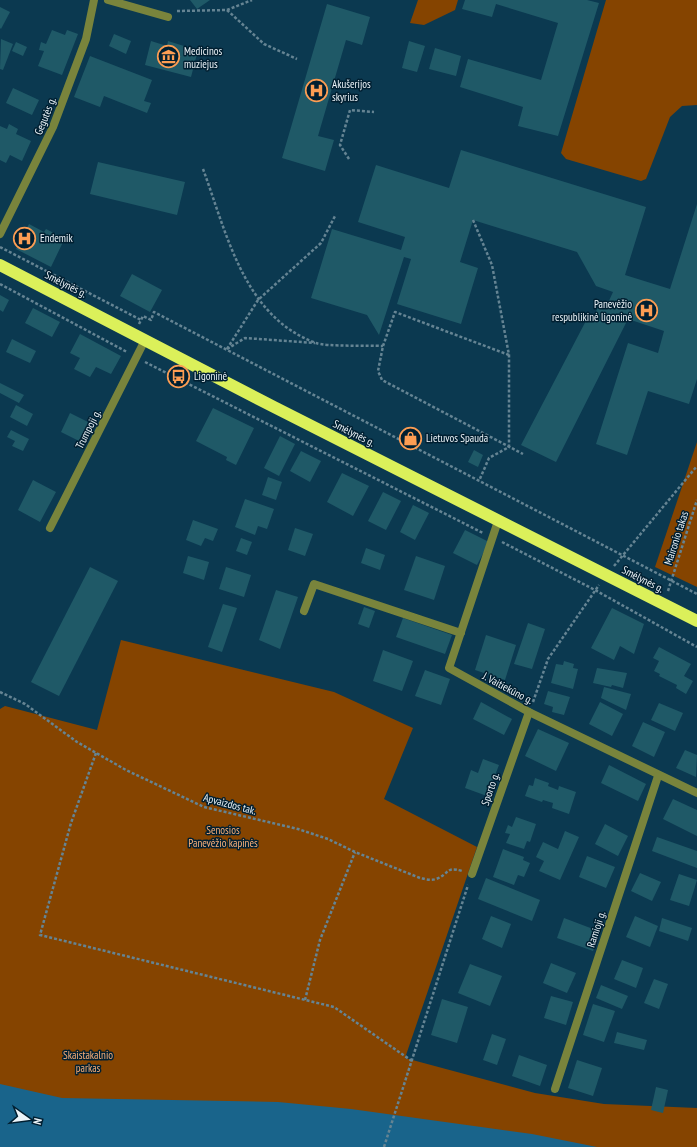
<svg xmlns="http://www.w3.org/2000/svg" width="697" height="1147" font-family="'PT Sans Narrow',sans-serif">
<rect width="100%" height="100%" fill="#0b3950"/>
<g fill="#854400">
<polygon points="418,0 458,0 455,10 424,25 410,23"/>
<polygon points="606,0 697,0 697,105 682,106 670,117 646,179 641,181 566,159 561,153"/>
<polygon points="697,442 697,587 655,567"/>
<polygon points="121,640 334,692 413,728 384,799 477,847 405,1058 535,1093 604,1104 697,1108 697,1147 0,1147 0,709 5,706 97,730"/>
</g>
<polygon fill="#19648b" points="0,1084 62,1098 278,1102 351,1109 532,1134 597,1147 0,1147"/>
<g fill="#1f5967">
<polygon points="190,0 210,0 197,9"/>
<polygon points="465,0 587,0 599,3 558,136 518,126 523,107 460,87 468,59 541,80 558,23 496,4 492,17 462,9"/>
<polygon points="327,4 370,17 362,45 346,40 318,136 334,140 325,171 282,158"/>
<polygon points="0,7 10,12 1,29 0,28"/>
<polygon points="52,30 65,35 67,30 78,34 62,75 38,66 44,51 39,50 41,42 46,44"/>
<polygon points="114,34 131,41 126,54 109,46"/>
<polygon points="1,39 13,44 3,70 0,69"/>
<polygon points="151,41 167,46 168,41 184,46 183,50 197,54 191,77 145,65"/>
<polygon points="409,41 425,46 417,72 402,68"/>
<polygon points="16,42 27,47 23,56 12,51"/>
<polygon points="435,48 461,56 456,76 429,69"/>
<polygon points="90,56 152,80 144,101 151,103 147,113 104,96 100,107 74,97"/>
<polygon points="13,88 39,100 32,115 6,103"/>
<polygon points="9,124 18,129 16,134 31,141 22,161 10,155 6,163 0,160 0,126 7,129"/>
<polygon points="461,150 646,207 625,275 670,289 697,204 697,379 689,404 648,391 627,455 596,444 628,343 658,353 664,331 628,319 556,462 521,445 589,315 593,318 601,301 607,305 613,292 596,286 577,252 473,220 460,262 478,268 461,324 397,304 411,259 404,257 379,335 367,315 311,298 332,229 401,250 405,237 358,222 376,165 449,188"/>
<polygon points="98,162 185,182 177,215 90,194"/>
<polygon points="29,224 44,232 46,229 60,236 58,240 63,242 51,267 16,249"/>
<polygon points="132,274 162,290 150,312 120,296"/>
<polygon points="0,295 9,300 3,312 0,310"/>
<polygon points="33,308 60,322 52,337 25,323"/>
<polygon points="80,334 121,356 111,374 96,367 90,377 74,369 80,358 70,353"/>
<polygon points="12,339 36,351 30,363 6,352"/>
<polygon points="0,383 24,395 19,403 0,393"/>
<polygon points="16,405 33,414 27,426 10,417"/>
<polygon points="213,408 254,428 236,465 226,460 227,457 196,441"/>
<polygon points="70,413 88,422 79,441 61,432"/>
<polygon points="11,430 29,439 23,451 12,446 15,441 7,437"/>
<polygon points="406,431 418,437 414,446 402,440"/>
<polygon points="280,436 295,444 279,476 264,468"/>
<polygon points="474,450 483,455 478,467 468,462"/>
<polygon points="301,451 321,461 310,482 290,471"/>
<polygon points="342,473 369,486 353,516 327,502"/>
<polygon points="268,477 282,482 276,500 262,495"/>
<polygon points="33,480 56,492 40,522 18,510"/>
<polygon points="383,492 401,501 386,530 368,521"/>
<polygon points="245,499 274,509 267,529 258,526 255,535 235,527"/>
<polygon points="413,505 429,513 415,540 400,532"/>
<polygon points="193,520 218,529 213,541 205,538 201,546 186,540"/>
<polygon points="295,528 313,534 305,556 288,550"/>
<polygon points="465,530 489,542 477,565 453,553"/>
<polygon points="241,538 252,542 247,555 236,551"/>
<polygon points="366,548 385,555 380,570 361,563"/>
<polygon points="188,556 209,562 204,580 183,573"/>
<polygon points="416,556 445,566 434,600 404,590"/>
<polygon points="90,567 118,581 59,696 31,682"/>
<polygon points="226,567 251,575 244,597 219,589"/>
<polygon points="276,590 298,597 280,649 259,640"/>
<polygon points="223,604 237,608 222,652 208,647"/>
<polygon points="364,607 375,611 369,628 358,624"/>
<polygon points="612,608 644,624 634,654 620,646 614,660 591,648"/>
<polygon points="403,618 452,635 445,654 396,637"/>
<polygon points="528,623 545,629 532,669 514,664"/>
<polygon points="486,635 516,645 505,680 475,670"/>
<polygon points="659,647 691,664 684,676 693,681 686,694 676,688 677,685 659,676 660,674 654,671 659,661 653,658"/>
<polygon points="383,650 413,661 402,691 373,681"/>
<polygon points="564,661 574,664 573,668 578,669 573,689 551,683 556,664 563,665"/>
<polygon points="597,668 627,673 623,688 612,685 611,687 593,683"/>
<polygon points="425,670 450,679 441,705 415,696"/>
<polygon points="604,687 631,694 626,710 601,698"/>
<polygon points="548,691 570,697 564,715 552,712 553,707 544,704"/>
<polygon points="481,702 512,719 504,735 473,719"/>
<polygon points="600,702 623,714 612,736 589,724"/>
<polygon points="659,703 683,713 675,731 651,720"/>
<polygon points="643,722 665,732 654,757 632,746"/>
<polygon points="538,729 569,743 556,771 525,756"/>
<polygon points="685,750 697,755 696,777 676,768"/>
<polygon points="483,759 499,765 487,796 465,788 471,770 478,773"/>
<polygon points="609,765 646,784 638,801 601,783"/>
<polygon points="535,778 549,783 548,786 558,790 559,786 576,792 569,814 552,808 553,803 543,800 542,802 525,796 529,785 533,786"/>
<polygon points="673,799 697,810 697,836 663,819"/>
<polygon points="516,817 536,824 530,842 527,841 524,849 506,843 510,834 505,833 508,825 512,827"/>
<polygon points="605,824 628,836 618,856 595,844"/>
<polygon points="565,831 579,837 560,880 539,871 544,861 536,857 543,842 558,849"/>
<polygon points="657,837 697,851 697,868 652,851"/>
<polygon points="503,849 524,857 523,860 530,863 524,877 518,875 514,885 493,877"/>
<polygon points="587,856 615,867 606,888 579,877"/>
<polygon points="640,873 661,882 652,901 631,891"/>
<polygon points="679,874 697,880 689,906 670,900"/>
<polygon points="486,878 540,900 532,921 478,899"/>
<polygon points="491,916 511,924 502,948 482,939"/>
<polygon points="635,916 658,926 650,947 626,937"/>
<polygon points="564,918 601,932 593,951 557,938"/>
<polygon points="662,918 692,928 688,941 659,931"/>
<polygon points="622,960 643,968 636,988 614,979"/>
<polygon points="551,963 576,973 567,993 543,983"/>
<polygon points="470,964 502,976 490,1006 458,993"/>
<polygon points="654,979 668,984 659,1009 644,1003"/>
<polygon points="601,985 628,996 622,1009 596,998"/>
<polygon points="551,996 573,1002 566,1025 544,1018"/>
<polygon points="442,999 468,1007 457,1043 431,1035"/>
<polygon points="593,1004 615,1011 604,1042 583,1035"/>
<polygon points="617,1032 647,1040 644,1050 614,1043"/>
<polygon points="492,1034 506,1039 497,1065 483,1060"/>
<polygon points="519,1055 547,1065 540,1086 512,1076"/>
<polygon points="577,1060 602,1068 593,1096 568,1088"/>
<polygon points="656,1087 668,1090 663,1113 651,1110"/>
</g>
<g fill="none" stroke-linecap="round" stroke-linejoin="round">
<g stroke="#658493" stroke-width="2.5" stroke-dasharray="3 2" stroke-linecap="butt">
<polyline points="227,10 264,44 297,59"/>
<polyline points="177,11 227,10 252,0"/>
<polyline points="349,159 340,145 350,110 374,112"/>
<path d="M203,169C227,234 244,317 316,343C327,347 369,345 383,346"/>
<polyline points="473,220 492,265 509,355 509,447 489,458 479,481"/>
<polyline points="0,247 141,320"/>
<polyline points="0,284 127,352"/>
<polyline points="139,324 143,316 151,320 154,312 697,594"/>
<polyline points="227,349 258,300 321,243 335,216"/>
<polyline points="227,349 245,338 315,343"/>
<polyline points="509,355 395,312 383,346 378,371 382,380 523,454"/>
<polyline points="145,362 483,533"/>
<polyline points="502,542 595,590 697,647"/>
<polyline points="614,566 697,466"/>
<polyline points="668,591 697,500"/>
<path d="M0,692L25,704L77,742L126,770L204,807L298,829L328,839L355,852L420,878C425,879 431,881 436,879C450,874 445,866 462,871"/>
<polyline points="533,702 548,659 599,585"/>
<polyline points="96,753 71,823 40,935 334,1007 412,1061"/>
<polyline points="305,1000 320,940 355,852"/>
<polyline points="384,1147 468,885"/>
</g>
<g stroke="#79843c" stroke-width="8">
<polyline points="108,0 168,17"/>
<polyline points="0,234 53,127 86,39 94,0"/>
<polyline points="498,521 449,668 529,712 697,793"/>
<polyline points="50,528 145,340"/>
<polyline points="304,611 314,584 461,633"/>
<polyline points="472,874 529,712"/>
<polyline points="555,1089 658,776"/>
</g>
<polyline stroke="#dbf05a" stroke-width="12" points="0,265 274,407 697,621"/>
</g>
<defs>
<symbol id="museum-ring" viewBox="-11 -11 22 22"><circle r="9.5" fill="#001f31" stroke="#fc9d53" stroke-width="1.5"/><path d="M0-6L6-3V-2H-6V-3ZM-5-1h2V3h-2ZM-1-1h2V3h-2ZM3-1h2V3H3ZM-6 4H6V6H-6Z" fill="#fc9d53"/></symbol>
<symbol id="hospital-ring" viewBox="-11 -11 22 22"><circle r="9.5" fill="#001f31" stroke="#fc9d53" stroke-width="1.5"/><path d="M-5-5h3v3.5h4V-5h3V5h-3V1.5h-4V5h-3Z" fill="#fc9d53"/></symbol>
<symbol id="bus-ring" viewBox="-11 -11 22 22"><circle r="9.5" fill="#001f31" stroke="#fc9d53" stroke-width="1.5"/><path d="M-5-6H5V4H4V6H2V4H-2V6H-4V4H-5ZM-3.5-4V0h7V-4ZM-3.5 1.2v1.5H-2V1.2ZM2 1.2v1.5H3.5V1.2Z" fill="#fc9d53"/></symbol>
<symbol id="shop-ring" viewBox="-11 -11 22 22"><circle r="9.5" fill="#001f31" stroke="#fc9d53" stroke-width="1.5"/><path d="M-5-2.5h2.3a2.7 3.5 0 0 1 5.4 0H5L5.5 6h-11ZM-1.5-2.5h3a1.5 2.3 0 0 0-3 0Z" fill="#fc9d53"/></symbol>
</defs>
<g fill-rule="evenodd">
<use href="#museum-ring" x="156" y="44" width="25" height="25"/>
<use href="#hospital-ring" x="304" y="78" width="25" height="25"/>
<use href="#hospital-ring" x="12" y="226" width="25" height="25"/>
<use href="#hospital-ring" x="634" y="298" width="25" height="25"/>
<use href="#bus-ring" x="166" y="364" width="25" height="25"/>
<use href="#shop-ring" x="398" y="426" width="25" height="25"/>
</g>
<g text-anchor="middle" stroke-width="3" stroke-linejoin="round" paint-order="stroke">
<g font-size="11" fill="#ecf4f9" stroke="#001f31" text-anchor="start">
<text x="184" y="55">Medicinos<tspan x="184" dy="13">muziejus</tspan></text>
<text x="332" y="88">Akušerijos<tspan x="332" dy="13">skyrius</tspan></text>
<text x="40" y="242">Endemik</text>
<text x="632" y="308" text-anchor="end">Panevėžio<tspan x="632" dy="13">respublikinė ligoninė</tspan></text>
<text x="194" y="380">Ligoninė</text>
<text x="426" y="442">Lietuvos Spauda</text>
</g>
<g font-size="11" fill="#ecf4f9" stroke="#001f31">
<text transform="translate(45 116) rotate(-68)" y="4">Gegutės g.</text>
<text transform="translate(66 284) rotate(27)" y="4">Smėlynės g.</text>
<text transform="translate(88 429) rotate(-63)" y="4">Trumpoji g.</text>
<text transform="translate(354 433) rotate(27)" y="4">Smėlynės g.</text>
<text transform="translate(676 538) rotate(-72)" y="4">Maironio takas</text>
<text transform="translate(643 579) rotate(27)" y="4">Smėlynės g.</text>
<text transform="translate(508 688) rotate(28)" y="4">J. Vaitiekūno g.</text>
<text transform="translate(490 789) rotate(-71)" y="4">Sporto g.</text>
<text transform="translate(230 804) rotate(15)" y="4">Apvaizdos tak.</text>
<text transform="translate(596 929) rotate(-72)" y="4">Ramioji g.</text>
</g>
<g font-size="11" fill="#fbb17a" stroke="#001f31">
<text x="223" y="834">Senosios<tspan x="223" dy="13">Panevėžio kapinės</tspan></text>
<text x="88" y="1059">Skaistakalnio<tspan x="88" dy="13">parkas</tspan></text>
</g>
</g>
<g transform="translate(28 1119) rotate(104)" stroke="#001f31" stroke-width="3" paint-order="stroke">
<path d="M0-3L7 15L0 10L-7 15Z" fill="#ecf4f9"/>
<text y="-6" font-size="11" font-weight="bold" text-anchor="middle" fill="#ecf4f9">N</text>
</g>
</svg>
